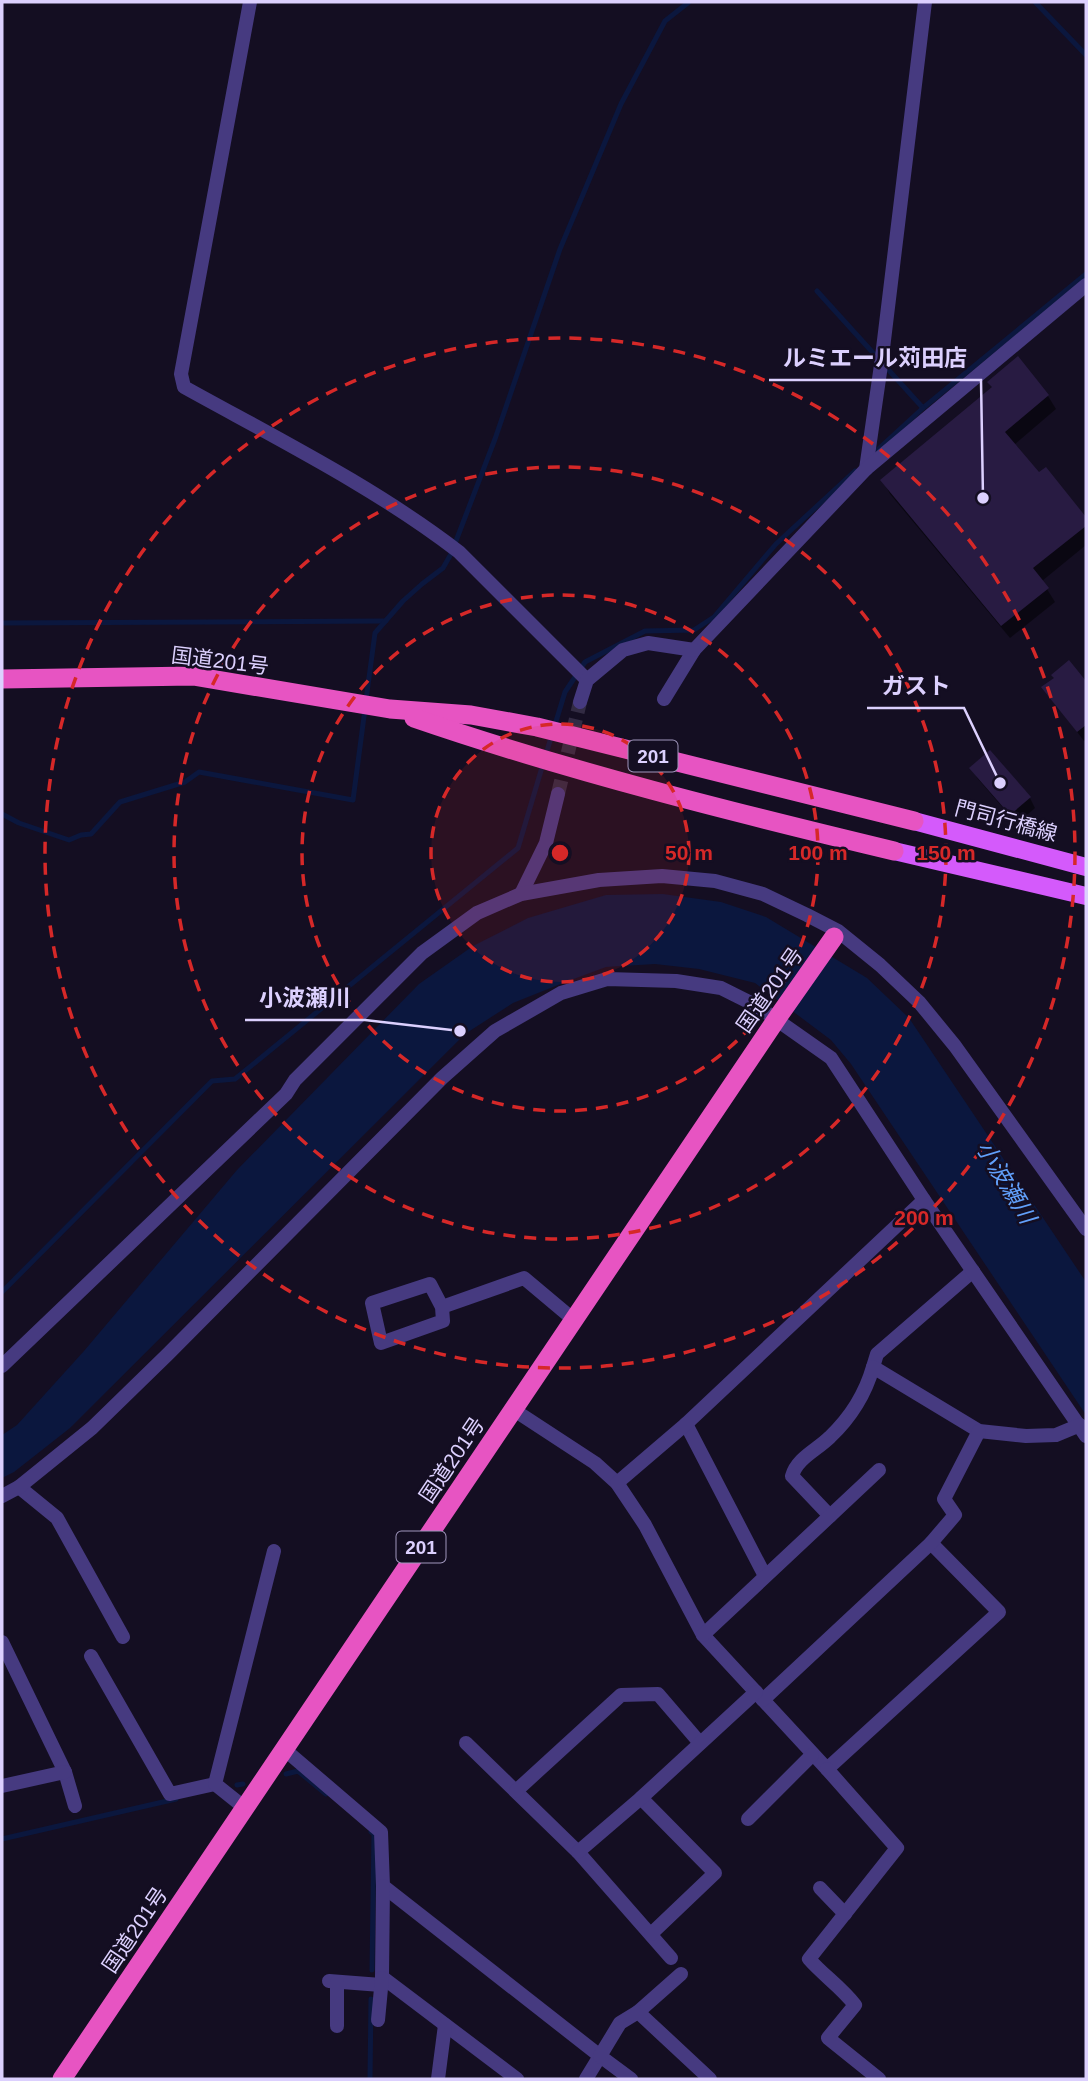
<svg xmlns="http://www.w3.org/2000/svg" width="1088" height="2081" font-family="Helvetica,'Noto Sans JP',sans-serif">
<rect width="100%" height="100%" fill="#140e22"/>
<polygon fill="#0b173e" points="663,894 721,902 766,917 867,978 909,1018 1086,1282 1086,1415 851,1064 831,1040 755,983 699,969 655,964 606,967 563,983 513,1003 465,1034 70,1428 14,1472 2,1478 2,1435 17,1425 84,1351 237,1170 419,984 473,946 528,918 606,895"/>
<g fill="#0007">
<polygon points="1048,396 1056,409 1014,445 1039,475 1045,469 1086,519 1086,545 1042,581 1055,602 1010,638 890,494 883,481"/>
<polygon points="1069,662 1086,684 1086,740 1084,741 1044,688 1056,679"/>
<polygon points="972,769 1030,798 1035,808 1017,824 978,779"/>
</g>
<g fill="none" stroke-linecap="round" stroke-linejoin="round">
<g stroke="#0b173e" stroke-width="5">
<polyline points="1035,2 1086,55"/>
<polyline points="817,291 923,408 1086,274"/>
<polyline points="873,454 923,408"/>
<polyline points="2,623 386,621"/>
<polyline points="366,700 375,633 403,601 422,584 443,568 451,554 495,439 560,249 621,104 665,21 689,2"/>
<polyline points="546,754 565,692 585,662 645,631 694,630 714,617 776,544 855,471"/>
<polyline points="2,814 19,823 69,840 81,835 91,834 120,802 185,782 199,772 353,800 365,709"/>
<polyline points="2,1292 212,1081 235,1079 518,848 543,764"/>
<polyline points="286,1774 298,1771 326,1794"/>
<polyline points="237,1785 243,1784"/>
<polyline points="371,1832 374,1834 372,1970"/>
<polyline points="2,1839 176,1799"/>
<polyline points="370,2079 371,1999"/>
</g>
</g>
<g fill="#281b42">
<polygon points="1018,356 1049,395 1005,432 1039,472 1046,467 1086,517 1086,526 1033,568 1049,588 1001,626 880,480 992,387 987,382"/>
<polygon points="1069,660 1086,681 1086,725 1077,732 1041,687 1054,678 1051,675"/>
<polygon points="990,750 1031,797 1010,815 969,768"/>
</g>
<g fill="none" stroke-linecap="round" stroke-linejoin="round">
<polyline stroke="#322b43" stroke-width="14" stroke-dasharray="14 7" stroke-linecap="butt" points="558,794 580,702"/>
<g stroke="#463a80" stroke-width="14">
<path d="M250,2L181,374L184,387C276,438 376,488 459,552L587,680"/>
<polyline points="866,469 881,365 925,2"/>
<polyline points="664,699 694,650 866,469 1086,285"/>
<polyline points="580,702 587,680 623,650 648,643 694,650"/>
<polyline points="521,894 546,843 558,794"/>
<polyline points="442,1307 443,1321 381,1343 372,1303 430,1284 442,1307 524,1278 574,1320"/>
<polyline points="2,1366 286,1094 295,1080 422,953 477,913 521,894 599,880 662,876 715,881 763,894 807,915 838,931 880,965 919,1002 955,1046 1086,1229"/>
<polyline points="873,1367 877,1354 973,1271"/>
<polyline points="514,1410 595,1463 617,1483 645,1525 703,1635 827,1769 999,1612 931,1543"/>
<polyline points="686,1424 765,1576"/>
<polyline points="617,1483 686,1424 924,1200"/>
<polyline points="19,1487 57,1518 123,1637"/>
<polyline points="2,1496 19,1487 92,1428 168,1354 442,1078 495,1031 561,993 607,979 676,981 721,988 757,1006 831,1058 924,1200 1086,1436"/>
<path d="M830,1516L792,1476C797,1458 817,1450 830,1437C851,1417 865,1395 873,1367L979,1431L1026,1436L1056,1435L1080,1425"/>
<polyline points="703,1635 879,1470"/>
<polyline points="2,1642 65,1772 75,1806"/>
<polyline points="91,1656 170,1794 215,1784"/>
<polyline points="763,1700 931,1543 955,1515 944,1499 979,1431"/>
<polyline points="466,1743 578,1852 671,1958"/>
<polyline points="284,1749 381,1832 383,1886 600,2056 586,2079"/>
<path d="M827,1769L897,1848L809,1959C823,1975 841,1987 855,2005L828,2038L879,2079"/>
<polyline points="2,1786 65,1772"/>
<polyline points="516,1791 621,1695 658,1694 700,1743"/>
<polyline points="641,1798 715,1873 651,1934"/>
<polyline points="245,1808 215,1784 274,1551"/>
<polyline points="748,1819 812,1755"/>
<polyline points="578,1852 641,1798 756,1692"/>
<polyline points="383,1886 382,1977 517,2079"/>
<polyline points="820,1888 845,1914"/>
<polyline points="329,1981 381,1985"/>
<polyline points="337,1982 337,2026"/>
<polyline points="638,2012 681,1974"/>
<polyline points="378,2020 382,1978"/>
<polyline points="438,2079 445,2025"/>
<polyline points="631,2079 600,2056 620,2023 638,2012 710,2079"/>
</g>
<g stroke="#d45afb" stroke-width="18">
<polyline points="914,821 1086,867"/>
<polyline points="894,851 1086,896"/>
</g>
<g stroke="#e754c2" stroke-width="19">
<polyline points="2,679 193,676 390,709 471,715 537,727 914,821"/>
<path d="M414,718C571,772 732,812 894,851"/>
<polyline points="62,2079 780,1014 834,937"/>
</g>
</g>
<circle cx="560" cy="853" r="129" fill="#d62828" fill-opacity=".12"/>
<g fill="none" stroke="#d62828" stroke-width="3.5" stroke-dasharray="12 9">
<circle cx="560" cy="853" r="129"/>
<circle cx="560" cy="853" r="258"/>
<circle cx="560" cy="853" r="386"/>
<circle cx="560" cy="853" r="515"/>
</g>
<g text-anchor="middle" stroke-width="5" stroke-linejoin="round" paint-order="stroke">
<g fill="#140e22" stroke="#a096bc" stroke-width="2">
<rect x="628.5" y="740.5" width="49" height="31" rx="5"/>
<rect x="396.5" y="1531.5" width="49" height="31" rx="5"/>
</g>
<g font-size="19" font-weight="bold" fill="#dcd0fe">
<text x="653" y="763">201</text>
<text x="421" y="1554">201</text>
</g>
<g font-size="21" fill="#dcd0fe" stroke="#140e22">
<text transform="translate(220 661) rotate(7)" y="7">国道201号</text>
<text transform="translate(1006 821) rotate(15)" y="7">門司行橋線</text>
<text transform="translate(770 990) rotate(-55)" y="7">国道201号</text>
<text transform="translate(452 1460) rotate(-56)" y="7">国道201号</text>
<text transform="translate(135 1930) rotate(-56)" y="7">国道201号</text>
</g>
<g font-size="23" font-style="italic" fill="#61a0fb" stroke="#140e22">
<text transform="translate(1006 1182) rotate(59)" y="8">小波瀬川</text>
</g>
</g>
<circle cx="560" cy="853" r="10" fill="#d62828" stroke="#140e22" stroke-width="3.5"/>
<g font-size="21" text-anchor="middle" font-weight="bold" fill="#d62828" stroke="#140e22" stroke-width="5" stroke-linejoin="round" paint-order="stroke">
<text x="689" y="860">50 m</text>
<text x="818" y="860">100 m</text>
<text x="946" y="860">150 m</text>
<text x="924" y="1225">200 m</text>
</g>
<path fill="none" stroke="#dcd0fe" stroke-width="2.5" d="M983 498L981 380H769M1000 783L964 708H867M460 1031L365 1020H245"/>
<g fill="#dcd0fe" stroke="#140e22" stroke-width="2.5">
<circle cx="983" cy="498" r="7"/>
<circle cx="1000" cy="783" r="7"/>
<circle cx="460" cy="1031" r="7"/>
</g>
<g font-size="23" text-anchor="middle" font-weight="bold" fill="#dcd0fe" stroke="#140e22" stroke-width="5" stroke-linejoin="round" paint-order="stroke">
<text x="875" y="366">ルミエール苅田店</text>
<text x="916" y="694">ガスト</text>
<text x="305" y="1006">小波瀬川</text>
</g>
<rect width="1088" height="2081" fill="none" stroke="#dcd0fe" stroke-width="7"/>
</svg>
